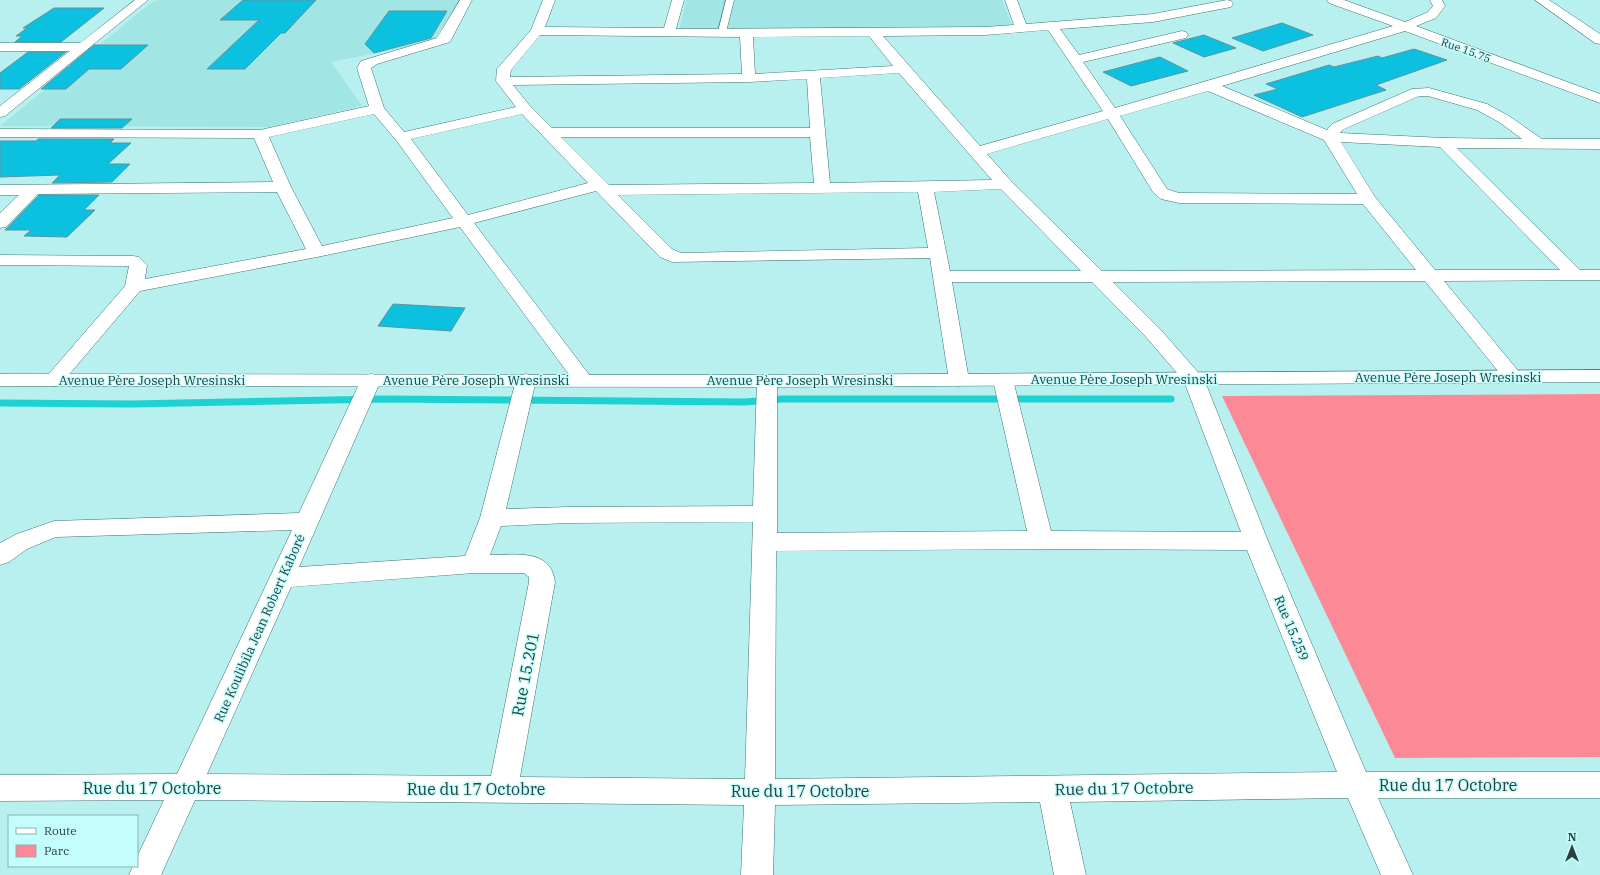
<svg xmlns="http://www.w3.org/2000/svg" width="1600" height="875" font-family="'IBM Plex Serif',serif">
<rect width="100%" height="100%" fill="#b7f0ef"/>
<g fill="#a1e5e4">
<polygon points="159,0 458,0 460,1 433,42 331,62 362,106 269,127 0,126 152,2"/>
<polygon points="686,0 1002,0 1013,28 869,32 680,28"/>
</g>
<polygon fill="#fc8a96" points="1600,394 1600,757 1395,758 1222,396"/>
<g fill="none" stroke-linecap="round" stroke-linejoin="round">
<polyline stroke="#1ed2d1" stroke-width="7" points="0,403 131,404 383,399 745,402 782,399 1171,399"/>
</g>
<g fill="#0cc0df" stroke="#5f939f">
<polygon points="243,0 316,0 285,33 281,33 245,69 207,69 259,20 220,20"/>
<polygon points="54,8 104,8 61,42 15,42 22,36 16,36 27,28 23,28"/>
<polygon points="389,11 447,11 431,38 374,53 365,44"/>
<polygon points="1282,23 1313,35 1263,51 1232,38"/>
<polygon points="1204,35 1236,48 1204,57 1173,43"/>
<polygon points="94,45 148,45 121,69 89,69 66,89 41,89"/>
<polygon points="1414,49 1447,60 1376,85 1386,90 1302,117 1254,95 1278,89 1266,84 1329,65 1334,67 1378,56 1382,58"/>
<polygon points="28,52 66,52 19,89 0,89 0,73"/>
<polygon points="1160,57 1188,71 1131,86 1103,72"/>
<polygon points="60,119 132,119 122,128 51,128"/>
<polygon points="38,139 114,139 110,143 131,143 108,164 130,164 112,182 52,183 60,175 0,177 0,141 36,141"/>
<polygon points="39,195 99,195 84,210 95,210 67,237 24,236 31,230 5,230"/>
<polygon points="393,304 465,308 451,331 378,326"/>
</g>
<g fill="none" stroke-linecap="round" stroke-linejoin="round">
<defs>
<polygon id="lane" points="726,0 734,0 726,32 722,34 718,32"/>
<g id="street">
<polygon points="135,0 148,0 5,116 0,117 0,106 70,51 0,51 0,43 80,43"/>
<path d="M460,0H472L450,42L377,64L371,68L384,108L404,132L516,107L496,81L497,69L531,30L543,0H555L545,27L664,28L672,0H684L676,29L985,27L1014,25L1005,0H1017L1026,24L1153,14L1227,0L1231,1L1233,4L1231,7L1153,22L1060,29L1079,55L1182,31L1186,32L1188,35L1186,38L1083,62L1115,108L1393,26L1329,3L1327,0H1344L1405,22L1428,12L1433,6L1430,0H1442L1445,6L1436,18L1416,26L1600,94V103L1405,31L1222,86L1327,130L1332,124L1412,89L1429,88L1487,104L1509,116L1542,139H1600V149L1457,148L1580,270H1600V280L1444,281L1520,373L1523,377L1520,381L1513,383L1506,381L1425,281L1113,282L1160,329L1204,379L1268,541L1366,772H1600V798H1378L1413,875H1381L1348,798L1070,802L1086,875H1054L1040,802L775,805L773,875H741L744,805L195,800L161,875H129L133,866H137V857L164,800L0,801V775L177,774L292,530L56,537L27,549L9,562L0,565V543L17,534L54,521L299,513L361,380L364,376L371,374L378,376L381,380L299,567L465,556L480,518L516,380L519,376L526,374L533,376L536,380L506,509L568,507L753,506L757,381L760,377L767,375L774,377L777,381V533L1027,531L993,380L996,376L1003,374L1010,376L1013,380L1051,531L1241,532L1184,381L1146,337L1092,282H952L969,380L966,384L959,386L952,384L949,380L930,258L672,262L660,257L596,191L474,223L590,376L593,380L590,384L583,386L576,384L460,227L317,257L140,291L61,384L54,386L47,384L44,380L47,376L125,286L129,266L0,265V255L133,256L139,257L147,265L145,279L306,249L277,192L38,194L6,227L0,228V213L19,195H0V185L273,182L254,138L0,137V129L260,130L369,106L357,68L361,61L437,38ZM1048,30L1103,111L980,146L883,36L985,35ZM540,35L740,37L742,74L510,77L511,70ZM869,36L893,66L755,74L753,37ZM899,73L992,180L830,183L820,78ZM807,79L810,128H552L530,106L513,85L749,82ZM1208,91L1324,140L1357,194L1179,193L1167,189L1120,116ZM1419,96H1428L1477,110L1499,122L1522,139L1444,138L1340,133L1342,130ZM374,114L396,140L453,218L322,246L291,187L269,137ZM522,114L588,183L468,215L411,139ZM1108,119L1153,192L1161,199L1179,203L1363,204L1416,270L1102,271L1011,181L987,154ZM561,137H810L814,183L609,185ZM1341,142L1440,147L1560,270H1435L1375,197ZM1001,189L1081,271H950L934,192ZM918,192L928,248L681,253L672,249L618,195ZM753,522L745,779L520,777L555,582C551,548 515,555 490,555L501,526L568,523ZM1041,549L1247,550L1337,772L775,779L776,551ZM474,573H524L529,577V582L491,776L207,774L291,587Z"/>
<polygon points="1535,0 1549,0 1600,34 1600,44 1595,43"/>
</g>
<polygon id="secondary" points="1600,370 1600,382 767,387 0,386 0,374 767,375"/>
</defs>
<use href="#lane" stroke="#3c7372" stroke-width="1"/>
<use href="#street" stroke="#3c7372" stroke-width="1"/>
<use href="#secondary" stroke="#3c7372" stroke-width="1"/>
<use href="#lane" fill="#fff" fill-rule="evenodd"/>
<use href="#street" fill="#fff" fill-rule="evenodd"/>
<use href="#secondary" fill="#fff" fill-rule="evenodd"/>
</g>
<g text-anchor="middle" stroke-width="3" stroke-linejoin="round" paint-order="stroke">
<g font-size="11" fill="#2a4141" stroke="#c4fefc">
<text transform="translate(1466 50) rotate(20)" y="4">Rue 15.75</text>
</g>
<g font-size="13" fill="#2a4141" stroke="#c4fefc">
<text x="1448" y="382">Avenue Père Joseph Wresinski</text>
<text x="1124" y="384">Avenue Père Joseph Wresinski</text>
<text x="152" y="385">Avenue Père Joseph Wresinski</text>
<text x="476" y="385">Avenue Père Joseph Wresinski</text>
<text x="800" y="385">Avenue Père Joseph Wresinski</text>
<text transform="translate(259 628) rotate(-66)" y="5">Rue Koulibila Jean Robert Kaboré</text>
<text transform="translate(1292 628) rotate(67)" y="5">Rue 15.259</text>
</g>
<g font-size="16" fill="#2a4141" stroke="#c4fefc">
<text transform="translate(525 674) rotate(-79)" y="6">Rue 15.201</text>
<text x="1448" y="791">Rue du 17 Octobre</text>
<text x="152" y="794">Rue du 17 Octobre</text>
<text transform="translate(1124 788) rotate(-1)" y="6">Rue du 17 Octobre</text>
<text x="476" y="795">Rue du 17 Octobre</text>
<text x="800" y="797">Rue du 17 Octobre</text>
</g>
</g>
<rect x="8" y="815" width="130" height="52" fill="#c4fefc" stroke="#86b2b1"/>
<rect x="16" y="828" width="20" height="6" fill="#ffffff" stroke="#86b2b1"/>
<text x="44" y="835" font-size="12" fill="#2a4141">Route</text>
<rect x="16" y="845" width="20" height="12" fill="#fc8a96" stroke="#86b2b1"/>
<text x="44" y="855" font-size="12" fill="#2a4141">Parc</text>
<g transform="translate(1572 847)" stroke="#c4fefc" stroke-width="3" paint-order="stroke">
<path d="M0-3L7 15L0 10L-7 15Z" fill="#2a4141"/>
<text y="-6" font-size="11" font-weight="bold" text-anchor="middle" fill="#2a4141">N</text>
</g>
</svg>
